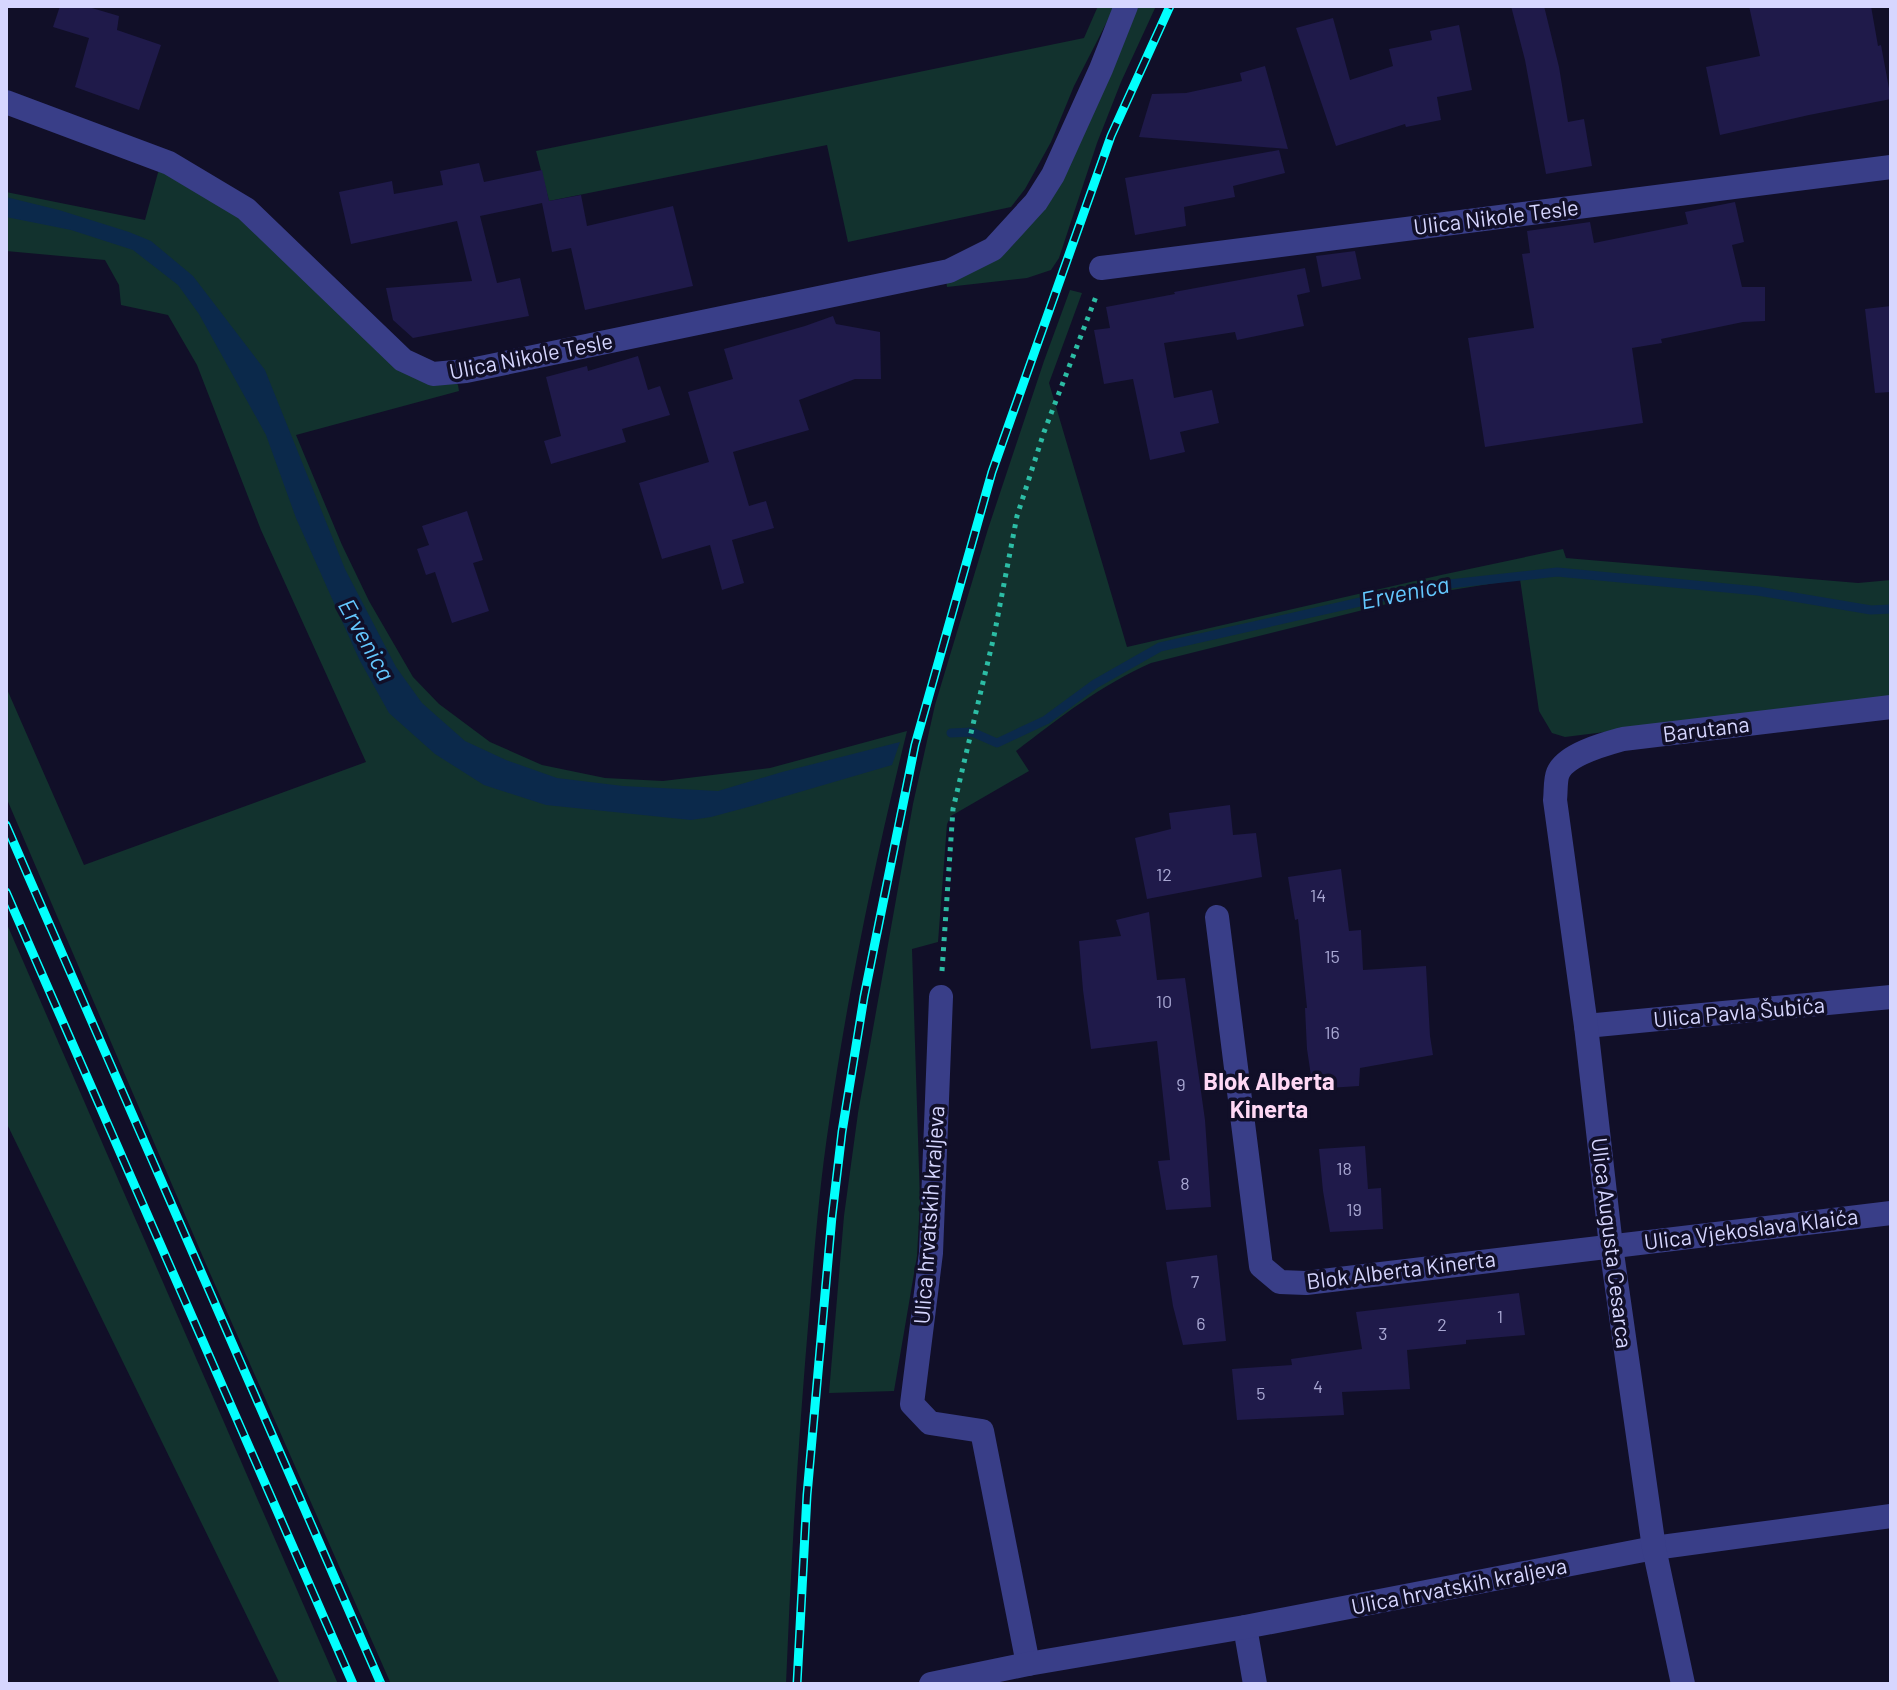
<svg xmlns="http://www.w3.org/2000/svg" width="1897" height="1690" font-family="Barlow,sans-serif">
<rect width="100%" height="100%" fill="#110f28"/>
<g fill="#12322e">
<polygon points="1098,6 1115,6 1074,86 1051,142 1025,189 1011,207 848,242 827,145 549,201 536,151 1084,38"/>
<polygon points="1137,6 1156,6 1121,82 1097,143 1059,258 1051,270 1027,278 947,287 946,278 984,265 1011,247 1030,224"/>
<path d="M159,169L232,211L397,368L453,379L458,385L459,391L296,435L342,545L369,601L413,677L439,704L490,742L542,765L605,778L663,781L770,768L907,731C875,860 848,991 829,1123C820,1182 815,1243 810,1303C799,1430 791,1557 786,1684H391L209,1271L6,797V687L84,865L366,762L261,530L197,365L168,315L121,305L119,285L105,260L6,251V192L145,220Z"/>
<path d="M1070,290L1082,293L1049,383L1127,647L1441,575L1563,549L1566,558L1858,583L1891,580V696L1565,737L1552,733L1539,711L1520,579L1427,594L1151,663C1101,685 1059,718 1016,751L1029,771L951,816L947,824L938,942L912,949L920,1201L917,1256L894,1391L829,1393L844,1216L858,1113L913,804L935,705L988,529L1044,361Z"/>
<polygon points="6,922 338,1684 280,1684 6,1122"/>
</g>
<polygon fill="#0b294b" points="6,197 59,210 129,232 151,241 193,276 265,370 345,569 396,667 422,703 465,741 506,760 557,778 623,786 718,791 782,772 900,742 892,765 752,806 711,817 691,820 546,805 484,785 435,754 389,713 359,659 296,518 266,435 199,314 178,285 133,250 71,230 6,217"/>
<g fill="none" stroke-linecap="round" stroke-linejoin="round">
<polyline stroke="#0b294b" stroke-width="9" points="951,733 972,732 997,743 1046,720 1095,684 1160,647 1431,586 1557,572 1758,591 1871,610 1891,609"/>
</g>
<g fill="#1f1a4a">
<polygon points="60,6 85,6 119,16 117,30 161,45 139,110 75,87 89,38 53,27"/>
<polygon points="1511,6 1544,6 1559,67 1568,122 1584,119 1592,166 1546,174 1525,60"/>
<polygon points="1749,6 1871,6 1878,46 1881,45 1891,99 1809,115 1720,135 1706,67 1760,56"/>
<polygon points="1333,18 1350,80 1393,66 1389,49 1432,40 1430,31 1459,25 1472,90 1437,97 1441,120 1406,127 1405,124 1336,146 1296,28"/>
<polygon points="1265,66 1288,149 1139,137 1152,94 1186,93 1242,81 1240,73"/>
<polygon points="1279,150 1285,173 1233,186 1235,197 1184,207 1186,226 1135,235 1125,178"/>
<polygon points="479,163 484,182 542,170 549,201 581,195 587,226 673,206 693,286 585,310 571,248 552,252 542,203 480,216 497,283 520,278 529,316 413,338 393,320 386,288 472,281 457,221 351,244 339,192 392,181 394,194 443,185 440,171"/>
<polygon points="1735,202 1744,242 1732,245 1742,287 1765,287 1765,321 1743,322 1661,339 1662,343 1632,348 1643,423 1485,447 1468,338 1534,328 1522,254 1530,253 1527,231 1590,222 1594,243 1688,224 1685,212"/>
<polygon points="1355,251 1361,279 1322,287 1316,256"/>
<polygon points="1305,268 1310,292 1297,295 1304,326 1237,340 1235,332 1164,343 1174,398 1212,390 1219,423 1180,432 1185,452 1150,460 1133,379 1104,384 1094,330 1110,328 1106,307 1175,294 1174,292"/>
<polygon points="1891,306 1891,392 1875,393 1865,309"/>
<polygon points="833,316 836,324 880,332 881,379 855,379 799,400 809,430 733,452 749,506 766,501 774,528 732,540 744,583 722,590 710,545 662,559 639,483 709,462 688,392 733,379 724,349 805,326"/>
<polygon points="638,356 648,390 660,386 670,415 622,429 626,442 551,464 544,441 561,436 546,377 587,366 588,371"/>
<polygon points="467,511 483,560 473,563 489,611 452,623 435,572 426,575 417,549 429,545 422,526"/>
<polygon points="1230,805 1233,835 1256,833 1262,877 1147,899 1135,838 1171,829 1169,813"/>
<polygon points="1341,869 1349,931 1361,930 1363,970 1426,966 1430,1036 1433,1055 1360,1068 1359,1086 1313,1089 1307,1049 1305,1008 1307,1008 1298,919 1295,920 1288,877"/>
<polygon points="1149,912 1157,980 1185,978 1205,1120 1211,1207 1166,1210 1158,1161 1170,1160 1157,1041 1091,1049 1083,990 1079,941 1121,936 1116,920"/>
<polygon points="1365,1146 1368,1189 1381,1188 1383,1229 1330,1232 1323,1191 1319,1149"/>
<polygon points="1217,1255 1226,1341 1183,1345 1173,1306 1166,1262"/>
<polygon points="1519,1293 1525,1335 1466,1340 1466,1344 1407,1350 1410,1389 1342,1392 1344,1415 1237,1420 1232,1369 1292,1365 1291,1359 1362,1349 1356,1312"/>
</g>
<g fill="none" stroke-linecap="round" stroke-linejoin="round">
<polyline stroke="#2cbda5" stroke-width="5" stroke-dasharray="4 6" stroke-linecap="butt" points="942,971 953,809 994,636 1017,516 1044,432 1097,294"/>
<g stroke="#393e88" stroke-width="24">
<polyline points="6,102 169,163 246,209 403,360 433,374 466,371 949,271 993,249 1036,202 1053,175 1101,69 1126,6"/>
<polyline points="1101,268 1891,167"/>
<polyline points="1217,917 1261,1266 1280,1282 1306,1283 1891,1213"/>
<polyline points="941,997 931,1253 912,1404 930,1423 982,1431 1028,1664"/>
<polyline points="1586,1026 1891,997"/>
<polyline points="1245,1627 1255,1684"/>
<polyline points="931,1684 1028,1664 1245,1627 1654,1548 1891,1516"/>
<path d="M1683,1684L1654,1548L1611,1246L1586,1026L1555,800C1556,792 1555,780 1558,773C1566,754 1605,744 1623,739L1891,707"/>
</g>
<defs>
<g id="rail">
<polyline points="6,825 381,1684"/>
<polyline points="6,892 353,1684"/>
<polyline points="797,1684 807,1495 832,1216 842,1132 864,997 915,745 992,472 1111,136 1170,6"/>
</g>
</defs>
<use href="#rail" stroke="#02fffd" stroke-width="9"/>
<use href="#rail" stroke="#110f28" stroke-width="6" stroke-dasharray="18" stroke-linecap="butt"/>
</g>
<g text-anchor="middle" stroke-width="7" stroke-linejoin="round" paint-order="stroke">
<g font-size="18" fill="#a8a7d2">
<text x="1164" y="881">12</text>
<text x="1318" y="902">14</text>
<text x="1332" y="963">15</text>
<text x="1164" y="1008">10</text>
<text x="1332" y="1039">16</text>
<text x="1181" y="1091">9</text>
<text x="1344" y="1175">18</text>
<text x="1185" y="1190">8</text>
<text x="1354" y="1216">19</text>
<text x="1195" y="1288">7</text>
<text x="1500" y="1323">1</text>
<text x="1201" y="1330">6</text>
<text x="1442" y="1331">2</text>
<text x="1383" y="1340">3</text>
<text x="1318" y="1393">4</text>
<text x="1261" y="1400">5</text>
</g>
<g font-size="22" fill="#d6d6ff" stroke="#110f28">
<text transform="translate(1496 217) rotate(-7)" y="8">Ulica Nikole Tesle</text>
<text transform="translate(531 356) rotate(-11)" y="8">Ulica Nikole Tesle</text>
<text transform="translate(1706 729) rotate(-7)" y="8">Barutana</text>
<text transform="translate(1739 1012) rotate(-5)" y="8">Ulica Pavla Šubića</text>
<text transform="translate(929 1215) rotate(-86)" y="8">Ulica hrvatskih kraljeva</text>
<text transform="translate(1751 1229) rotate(-7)" y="8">Ulica Vjekoslava Klaića</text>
<text transform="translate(1612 1243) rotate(83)" y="8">Ulica Augusta Cesarca</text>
<text transform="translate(1401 1270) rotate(-7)" y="8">Blok Alberta Kinerta</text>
<text transform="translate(1459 1586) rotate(-11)" y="8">Ulica hrvatskih kraljeva</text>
</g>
<g font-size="24" font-style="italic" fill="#64c8ff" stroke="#110f28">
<text transform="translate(1405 593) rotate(-11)" y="8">Ervenica</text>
<text transform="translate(366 640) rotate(61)" y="8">Ervenica</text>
</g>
<g font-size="24" font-weight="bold" fill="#ffd8f5" stroke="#110f28">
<text x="1269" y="1090">Blok Alberta<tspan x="1269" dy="28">Kinerta</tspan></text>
</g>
</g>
<rect width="1897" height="1690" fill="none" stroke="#d6d6ff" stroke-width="16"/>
</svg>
